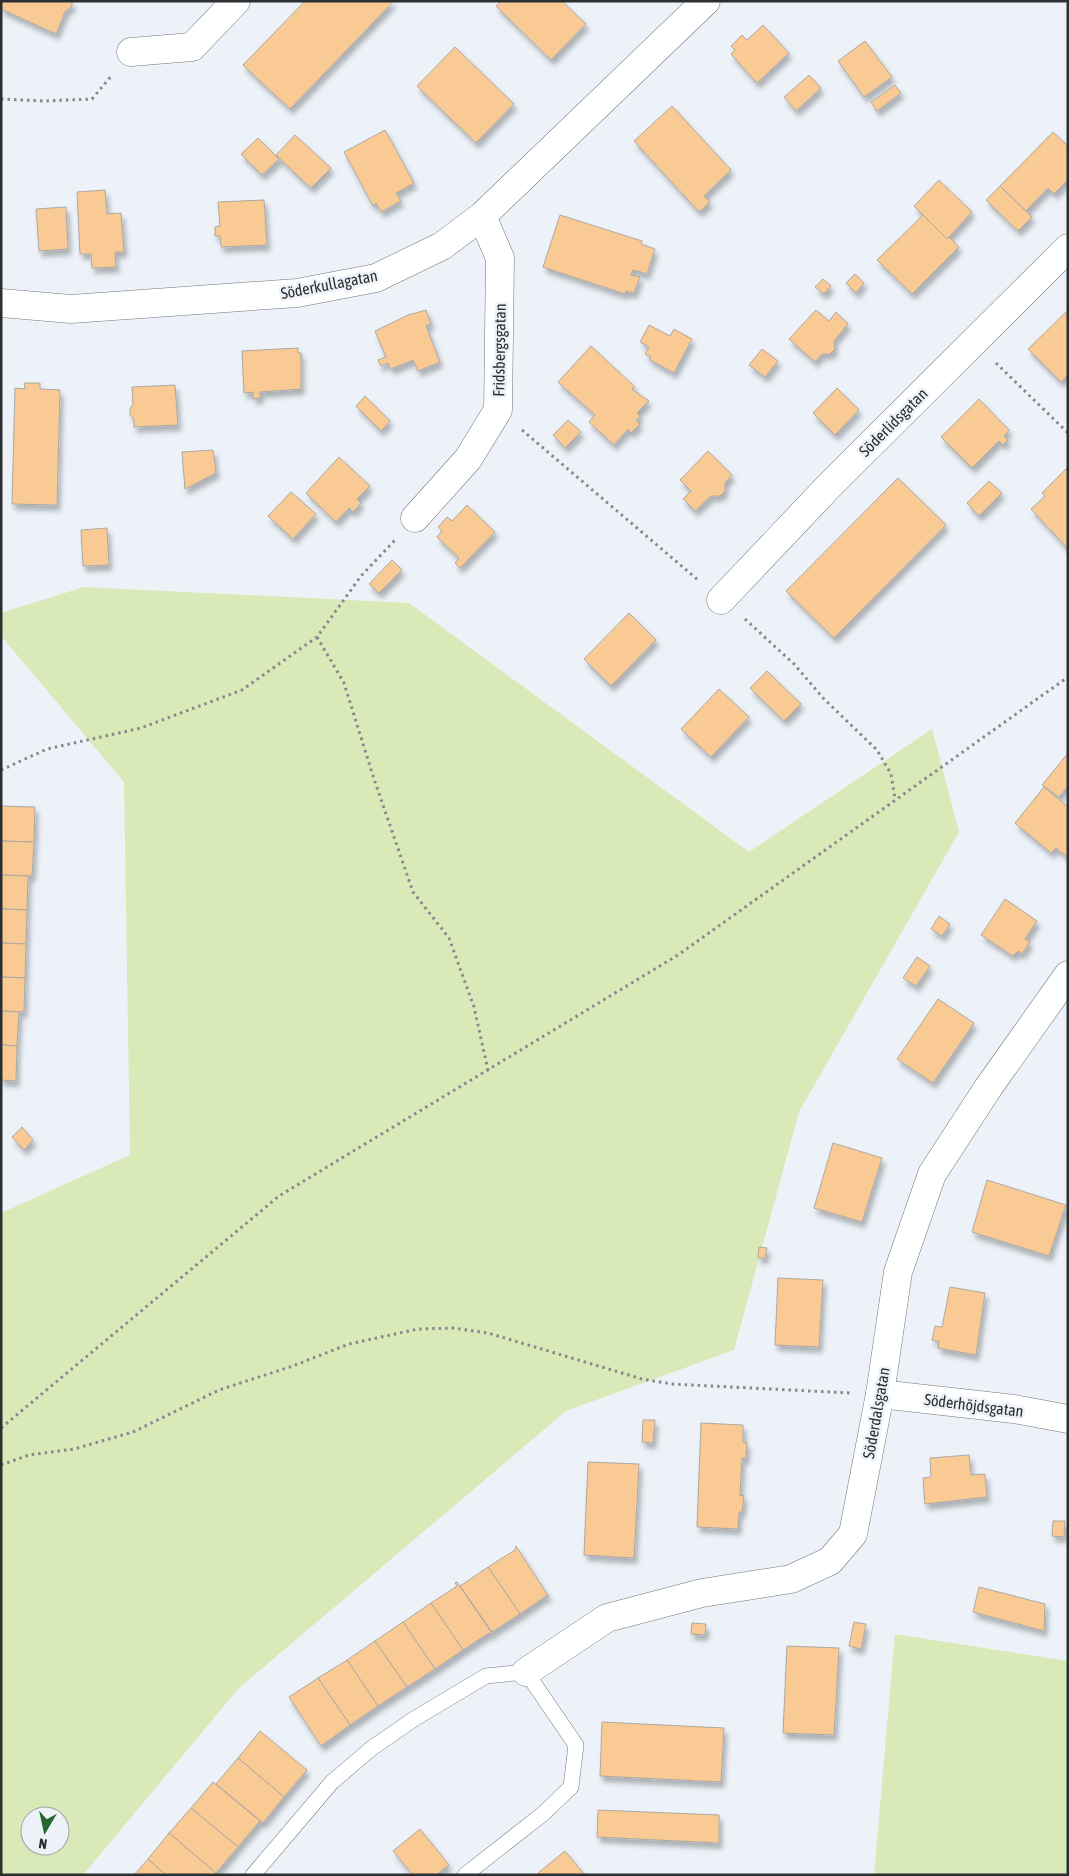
<svg xmlns="http://www.w3.org/2000/svg" width="1069" height="1876" font-family="'Asap Condensed',sans-serif">
<defs>
<filter id="shadow"><feDropShadow dx="3" dy="5.5" stdDeviation="2.5" flood-color="#0004"/></filter>
</defs>
<rect width="100%" height="100%" fill="#ecf2f8"/>
<g fill="#dae9b8" fill-rule="evenodd">
<path d="M84,587L409,603L749,852L932,729L959,832L799,1112L734,1350L566,1411L239,1688L83,1875H1V1213L130,1155L124,782L1,636V613ZM30,1816H60V1846H30Z"/>
<polygon points="895,1634 1068,1661 1068,1875 874,1875"/>
</g>
<g fill="#f9ca94" stroke="#aea8a2" filter="url(#shadow)">
<polygon points="1,1 72,1 72,6 65,12 56,34 1,9"/>
<polygon points="305,1 394,1 290,109 243,65"/>
<polygon points="501,1 562,1 586,24 551,60 496,6"/>
<polygon points="763,25 789,53 757,83 731,54 735,50 731,46 742,35 747,40"/>
<polygon points="865,41 892,77 864,97 838,61"/>
<polygon points="455,47 514,104 476,143 417,86"/>
<polygon points="809,75 821,88 796,111 784,97"/>
<polygon points="895,85 901,93 877,111 871,102"/>
<polygon points="672,106 731,170 704,196 710,202 699,212 634,141"/>
<polygon points="385,130 414,183 396,193 401,201 381,212 376,203 373,206 344,152"/>
<polygon points="1053,132 1068,146 1068,180 1054,194 1048,188 1026,211 1000,186"/>
<polygon points="295,135 331,168 311,188 276,155"/>
<polygon points="258,138 279,159 262,175 241,154"/>
<polygon points="939,180 972,212 947,239 914,206"/>
<polygon points="1000,186 1032,217 1018,231 986,200"/>
<polygon points="105,190 107,214 121,213 124,252 115,252 116,267 92,268 91,254 80,254 77,192"/>
<polygon points="264,200 267,245 221,247 220,236 215,236 215,227 220,226 218,202"/>
<polygon points="66,207 68,249 39,251 36,209"/>
<polygon points="560,215 642,241 641,244 655,249 647,274 633,270 631,275 640,277 634,293 626,291 625,294 543,267"/>
<polygon points="923,215 947,239 949,237 959,247 912,294 877,260"/>
<polygon points="855,274 864,283 856,293 846,283"/>
<polygon points="823,279 831,286 824,294 815,287"/>
<polygon points="426,310 431,324 426,326 440,362 418,371 413,360 391,369 388,363 381,366 378,360 386,357 375,331 408,315"/>
<polygon points="816,310 829,321 836,312 848,324 834,341 835,349 830,354 822,354 815,362 789,339"/>
<polygon points="1068,310 1068,375 1061,382 1028,349"/>
<polygon points="649,325 670,336 674,329 692,339 674,373 650,360 651,357 645,354 649,347 640,342"/>
<polygon points="591,346 635,387 632,389 649,401 637,413 640,416 636,421 640,424 631,433 628,429 614,445 589,422 595,415 558,382"/>
<polygon points="298,348 298,353 301,353 301,389 260,392 260,398 253,399 253,392 244,393 242,351"/>
<polygon points="762,349 778,361 765,377 749,365"/>
<polygon points="24,383 40,383 40,389 60,390 57,505 12,504 15,388 25,389"/>
<polygon points="175,385 178,425 134,427 134,419 130,415 130,409 133,404 132,387"/>
<polygon points="837,388 859,410 835,435 813,413"/>
<polygon points="365,396 390,421 381,431 356,406"/>
<polygon points="979,399 1009,430 1004,436 1008,440 1003,445 999,441 972,468 941,437"/>
<polygon points="568,420 581,432 565,448 553,435"/>
<polygon points="213,450 216,473 185,489 182,452"/>
<polygon points="708,451 732,475 725,483 725,491 720,496 711,496 695,511 683,499 691,491 680,480"/>
<polygon points="339,457 370,486 357,499 361,503 353,512 349,508 336,522 306,493"/>
<polygon points="1068,467 1068,549 1031,509 1045,496 1042,493"/>
<polygon points="898,478 946,525 834,638 786,591"/>
<polygon points="989,481 1002,493 979,516 967,503"/>
<polygon points="291,492 316,514 293,539 268,516"/>
<polygon points="467,505 495,532 460,568 455,563 459,558 437,537 442,531 438,527 447,517 452,521"/>
<polygon points="107,528 109,565 83,566 81,530"/>
<polygon points="392,560 402,570 379,593 369,584"/>
<polygon points="629,613 656,640 611,686 584,659"/>
<polygon points="767,671 801,704 784,721 750,688"/>
<polygon points="719,689 749,717 711,757 681,729"/>
<polygon points="1068,753 1068,786 1059,797 1042,785"/>
<polygon points="1044,787 1068,807 1068,858 1056,848 1051,853 1015,823"/>
<polygon points="1,806 35,807 34,842 1,841"/>
<polygon points="1,841 34,842 32,876 1,875"/>
<polygon points="1,875 28,876 27,910 1,909"/>
<polygon points="1005,899 1037,921 1025,939 1030,942 1022,954 1018,951 1013,956 981,935"/>
<polygon points="1,909 27,910 26,944 1,943"/>
<polygon points="939,916 950,924 942,936 931,929"/>
<polygon points="1,943 26,944 25,978 1,977"/>
<polygon points="917,957 930,966 916,986 903,978"/>
<polygon points="1,977 25,978 24,1012 1,1011"/>
<polygon points="938,999 974,1023 933,1083 897,1059"/>
<polygon points="1,1011 19,1012 17,1046 1,1045"/>
<polygon points="1,1045 17,1046 16,1081 1,1080"/>
<polygon points="22,1127 33,1140 24,1150 12,1137"/>
<polygon points="833,1143 882,1158 862,1222 814,1208"/>
<polygon points="987,1180 1066,1205 1049,1256 972,1232"/>
<polygon points="759,1247 767,1248 765,1258 758,1258"/>
<polygon points="778,1278 823,1280 819,1347 775,1345"/>
<polygon points="950,1287 985,1293 976,1355 938,1348 939,1342 932,1340 935,1326 942,1327"/>
<polygon points="643,1420 655,1420 653,1443 642,1442"/>
<polygon points="701,1423 743,1425 743,1442 747,1443 746,1459 742,1458 740,1496 744,1495 742,1512 739,1512 738,1529 697,1527"/>
<polygon points="969,1455 971,1475 985,1474 987,1497 925,1504 923,1478 931,1477 930,1458"/>
<polygon points="588,1462 639,1464 634,1558 584,1555"/>
<polygon points="1053,1521 1065,1521 1064,1537 1052,1536"/>
<polygon points="516,1546 549,1597 546,1596 520,1614 488,1567 515,1550"/>
<polygon points="488,1567 520,1614 492,1632 460,1586"/>
<polygon points="457,1582 493,1635 489,1633 463,1650 431,1603 457,1586 455,1583"/>
<polygon points="979,1587 1045,1604 1044,1631 973,1612"/>
<polygon points="431,1603 463,1650 435,1669 403,1622"/>
<polygon points="403,1622 435,1669 407,1687 375,1641"/>
<polygon points="854,1622 866,1624 861,1649 849,1646"/>
<polygon points="692,1623 706,1624 705,1635 691,1634"/>
<polygon points="375,1641 407,1687 378,1706 347,1660"/>
<polygon points="787,1646 839,1648 834,1735 783,1733"/>
<polygon points="347,1660 378,1706 350,1725 318,1678"/>
<polygon points="318,1678 350,1725 321,1746 289,1697"/>
<polygon points="602,1722 724,1728 721,1782 600,1776"/>
<polygon points="260,1731 307,1770 284,1797 238,1758"/>
<polygon points="238,1758 284,1797 263,1823 216,1784"/>
<polygon points="213,1782 260,1821 238,1847 191,1808"/>
<polygon points="191,1808 238,1847 216,1873 169,1833"/>
<polygon points="598,1810 719,1815 719,1843 597,1837"/>
<polygon points="420,1829 449,1865 436,1875 413,1875 393,1851"/>
<polygon points="169,1833 216,1873 215,1875 166,1875 148,1859"/>
<polygon points="565,1851 585,1875 539,1875 538,1873"/>
<polygon points="148,1859 166,1875 134,1875"/>
</g>
<g fill="none" stroke-linecap="round" stroke-linejoin="round">
<defs>
<polyline id="lane" points="253,1875 332,1782 372,1748 414,1719 486,1676 526,1672 576,1745 571,1787 544,1813 465,1875"/>
<g id="street">
<polyline points="131,52 192,47 236,1"/>
<polyline points="1,303 71,309 297,293 376,278 442,246 482,216 706,1"/>
<polyline points="415,518 468,459 498,410 500,258 482,216"/>
<polyline points="721,600 829,486 1068,248"/>
<polyline points="880,1394 1014,1409 1068,1419"/>
<polyline points="526,1672 607,1618 702,1593 791,1579 830,1561 853,1534 880,1394 898,1272 932,1174 988,1088 1068,975"/>
</g>
</defs>
<use href="#lane" stroke="#71767c" stroke-width="16"/>
<use href="#street" stroke="#71767c" stroke-width="29"/>
<g stroke="#84898d" stroke-width="3" stroke-dasharray="2.5 4" stroke-linecap="butt">
<polyline points="1,99 44,101 92,99 112,75"/>
<polyline points="996,363 1068,433"/>
<polyline points="522,430 698,580"/>
<polyline points="745,619 794,664 824,699 877,750 891,774 895,799"/>
<polyline points="317,637 344,683 374,779 413,892 449,938 474,1007 488,1070"/>
<polyline points="1,770 47,749 141,728 242,690 317,637 361,576 396,539"/>
<polyline points="1,1428 279,1196 678,955 1068,677"/>
<polyline points="1,1465 29,1455 74,1449 133,1432 219,1390 290,1367 349,1344 418,1329 453,1328 488,1333 642,1379 672,1384 850,1393"/>
</g>
<use href="#lane" stroke="#fff" stroke-width="15"/>
<use href="#street" stroke="#fff" stroke-width="28"/>
</g>
<g text-anchor="middle" stroke-width="5" stroke-linejoin="round" paint-order="stroke">
<g font-size="16" fill="#2c2f31" stroke="#ecf2f8">
<text transform="translate(329 284) rotate(-11)" y="6">Söderkullagatan</text>
<text transform="translate(499 350) rotate(-89)" y="6">Fridsbergsgatan</text>
<text transform="translate(893 422) rotate(-45)" y="6">Söderlidsgatan</text>
<text transform="translate(974 1405) rotate(7)" y="6">Söderhöjdsgatan</text>
<text transform="translate(876 1413) rotate(-80)" y="6">Söderdalsgatan</text>
</g>
</g>
<rect width="1069" height="1876" fill="none" stroke="#2c2f31" stroke-width="5"/>
<g transform="translate(45 1831) rotate(189)"><circle r="24" fill="#ecf2f8" stroke="#9fa4a8"/>
<path d="M0-4L9 19L0 12L-9 19Z" fill="#276730"/>
<text y="-8" font-size="14" font-weight="bold" text-anchor="middle" fill="#2c2f31">N</text>
</g>
</svg>
